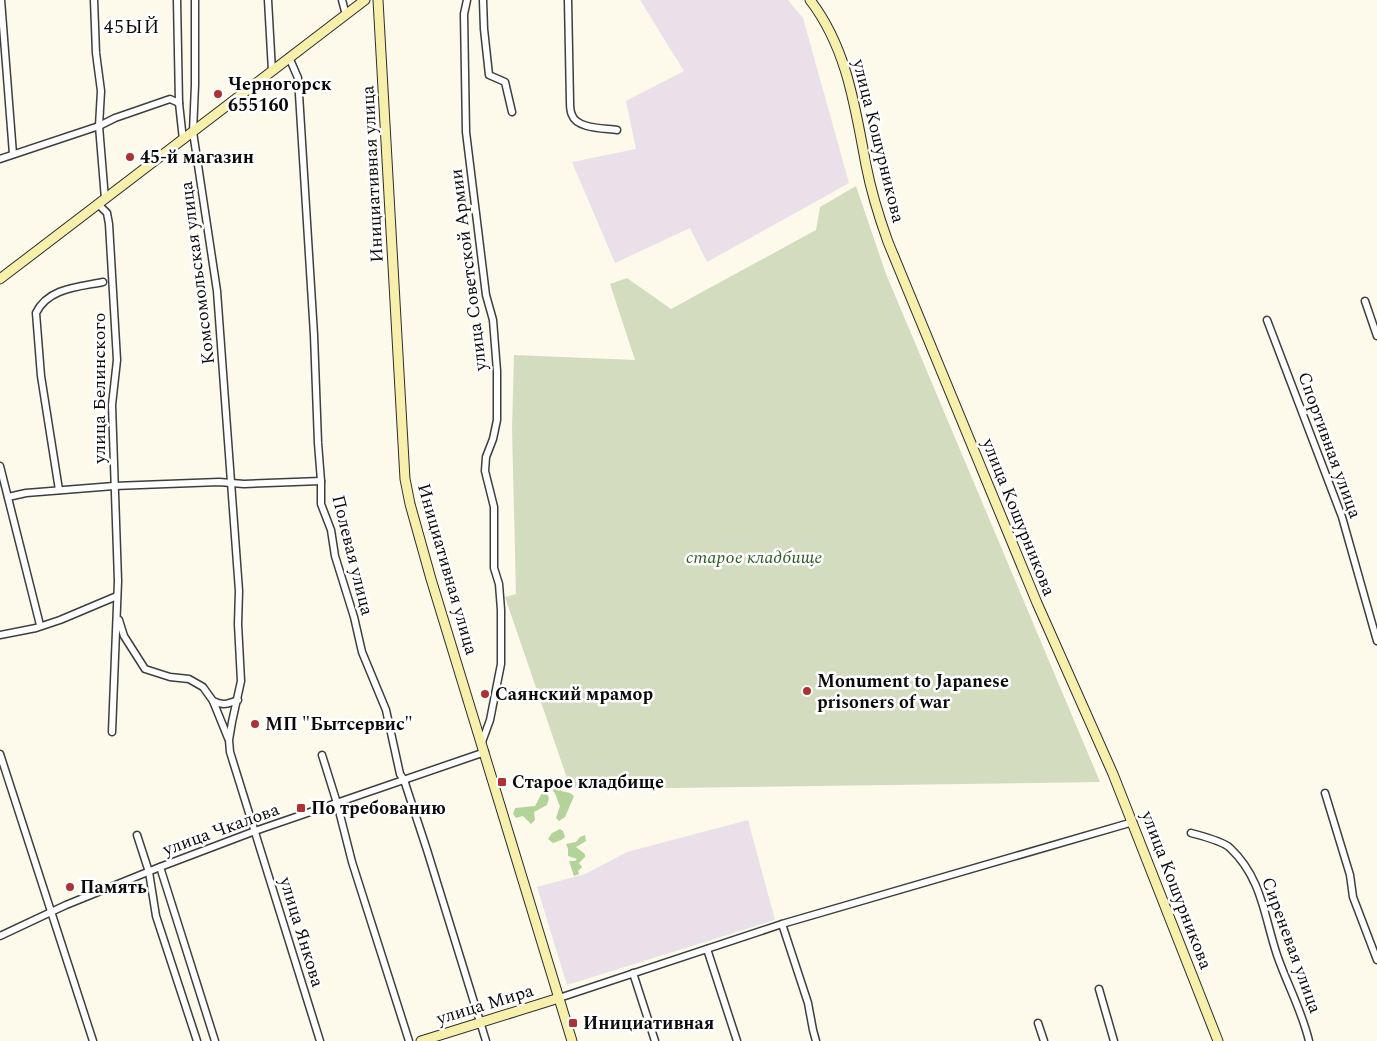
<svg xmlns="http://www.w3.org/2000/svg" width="1377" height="1041" font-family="Spectral,serif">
<rect width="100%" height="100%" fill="#fdfaec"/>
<g fill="#e9e0ea">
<polygon points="640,0 788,0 803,18 849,183 707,262 690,228 615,263 572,162 636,149 626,101 684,71"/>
<polygon points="748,820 775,920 567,985 537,887 585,874 627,852"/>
</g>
<g fill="#b3d39a">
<path d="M557,786L561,788V791L570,793L574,796L565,817L559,821L556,818L560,806C557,801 557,795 553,791L554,787Z"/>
<polygon points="542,793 547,794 549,798 547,805 534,812 535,820 531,824 523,816 516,818 513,814 515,808 535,806"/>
<polygon points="560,829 563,831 565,837 561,840 553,843 548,839 552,833"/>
<polygon points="585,835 586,841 576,847 585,854 585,857 579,863 582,867 578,871 579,874 574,876 569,861 575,861 577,859 568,856 568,849 566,844 576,842 580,837"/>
</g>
<polygon fill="#d3dcbf" points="856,186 886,274 1100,782 604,789 570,787 505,597 516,594 512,429 514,355 635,360 610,284 627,278 671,309 816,230 820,207"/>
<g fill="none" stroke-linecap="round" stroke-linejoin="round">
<defs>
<g id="street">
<polyline points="1,0 13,154"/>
<polyline points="94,0 96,53 101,91 99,126 105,199"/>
<polyline points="177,0 179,103 183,140"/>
<polyline points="195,0 195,85 193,132 217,291 239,591 238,624 241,681 232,722 229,740 230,752 320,1041"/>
<polyline points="268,0 272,71"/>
<polyline points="342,0 346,15"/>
<polyline points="467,0 464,14 466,132 486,295 493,320 497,371 497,420 493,439 486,457 485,471 494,507 494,568 499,584 501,610 501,664 490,720 482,742"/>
<polyline points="483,0 484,29 489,75 505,82 512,112"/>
<path d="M568,0L570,102C570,106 570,111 572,115C577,129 604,128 617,130"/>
<polyline points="289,57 298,78 314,335 318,443 321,481 321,504 331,530 335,556 354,617 362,652 386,710 400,774 404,780 427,850 486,1041"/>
<polyline points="0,159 99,126 115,118 170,99 179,103"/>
<polyline points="98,204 107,213 109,224 117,360 112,405 118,581 112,732"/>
<polyline points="1365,301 1377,336"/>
<polyline points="1267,320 1342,517 1377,641"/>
<polyline points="0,466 40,625"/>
<path d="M59,490L41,376L36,313C48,288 78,287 103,282"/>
<polyline points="8,497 26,493 114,486 219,482 244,484 321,481"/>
<polyline points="119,620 124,636 145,669 170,677 189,679 203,687 213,701 228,738"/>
<polyline points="0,635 36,628 60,620 117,596"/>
<path d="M213,701C223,706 228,704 238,700"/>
<polyline points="0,754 93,1041"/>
<polyline points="322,755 337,803 352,862 409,1041"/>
<polyline points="1325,793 1350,875 1353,897 1377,960"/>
<path d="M1191,833C1202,836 1223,841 1230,848C1262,878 1264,916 1277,955C1287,984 1302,1011 1309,1041"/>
<polyline points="137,835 149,872 156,916 197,1041"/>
<polyline points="160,867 215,1041"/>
<polyline points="782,924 808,1003 813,1030 816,1041"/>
<polyline points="0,936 66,905 160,867 255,831 485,752"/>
<polyline points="707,949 737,1041"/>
<polyline points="633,973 655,1041"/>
<polyline points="1099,989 1114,1041"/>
<polyline points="559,998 782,924 1133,822"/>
<polyline points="1038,1023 1044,1041"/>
</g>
<g id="secondary">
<polyline points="378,0 405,479 410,504 431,579 572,1041"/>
<path d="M810,0C847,48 855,107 866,165C871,191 879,217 888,242L1037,603L1113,774L1218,1041"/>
<polyline points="0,279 365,0"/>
<polyline points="421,1041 559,998"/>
</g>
</defs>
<use href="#street" stroke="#3e3e3e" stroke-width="9"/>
<use href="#secondary" stroke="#2d2d2d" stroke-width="11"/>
<use href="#street" stroke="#fff" stroke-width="6"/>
<use href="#secondary" stroke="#f7f0ad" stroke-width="9"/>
</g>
<g fill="#ae3135" stroke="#fff" stroke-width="2">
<circle cx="218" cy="94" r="5"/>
<circle cx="130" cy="157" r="5"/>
<circle cx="807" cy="691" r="5"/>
<circle cx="485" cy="694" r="5"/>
<circle cx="255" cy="724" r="5"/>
<rect x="497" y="777" width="10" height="10" rx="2.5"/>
<rect x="296" y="803" width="10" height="10" rx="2.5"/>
<circle cx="70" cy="887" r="5"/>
<rect x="568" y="1018" width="10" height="10" rx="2.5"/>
</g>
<g text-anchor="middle" stroke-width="5" stroke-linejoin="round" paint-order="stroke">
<g font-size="18" font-weight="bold" fill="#0b0b0b" stroke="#fff" text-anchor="start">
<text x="228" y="90">Черногорск<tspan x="228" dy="21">655160</tspan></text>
<text x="140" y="163">45-й магазин</text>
<text x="817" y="687">Monument to Japanese<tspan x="817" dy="21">prisoners of war</tspan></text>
<text x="495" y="700">Саянский мрамор</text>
<text x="265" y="730">МП "Бытсервис"</text>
<text x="512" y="788">Старое кладбище</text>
<text x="311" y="814">По требованию</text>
<text x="80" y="893">Память</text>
<text x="583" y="1029">Инициативная</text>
</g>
<g font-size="18" fill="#0b0b0b" stroke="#fff">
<text transform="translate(879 141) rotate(76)" y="6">улица Кошурникова</text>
<text transform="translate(372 174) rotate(-93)" y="6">Инициативная улица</text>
<text transform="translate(468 270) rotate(-97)" y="6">улица Советской Армии</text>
<text transform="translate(197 273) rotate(-97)" y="6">Комсомольская улица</text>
<text transform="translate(99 388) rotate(-90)" y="6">улица Белинского</text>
<text transform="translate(1330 445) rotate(70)" y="6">Спортивная улица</text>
<text transform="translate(1019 517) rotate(68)" y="6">улица Кошурникова</text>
<text transform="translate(353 555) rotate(76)" y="6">Полевая улица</text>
<text transform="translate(448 569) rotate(74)" y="6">Инициативная улица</text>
<text transform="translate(221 829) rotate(-20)" y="6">улица Чкалова</text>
<text transform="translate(1177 890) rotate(69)" y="6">улица Кошурникова</text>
<text transform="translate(302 932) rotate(73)" y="6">улица Янкова</text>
<text transform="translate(1292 945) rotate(70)" y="6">Сиреневая улица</text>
<text transform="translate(485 1004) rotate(-17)" y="6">улица Мира</text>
</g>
<g font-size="18" font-style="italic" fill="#2e5c23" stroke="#fff">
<text x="754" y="563">старое кладбище</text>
</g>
<g font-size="19" letter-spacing="1" fill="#0b0b0b" stroke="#fff">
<text x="132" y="33">45ЫЙ</text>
</g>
</g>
</svg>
